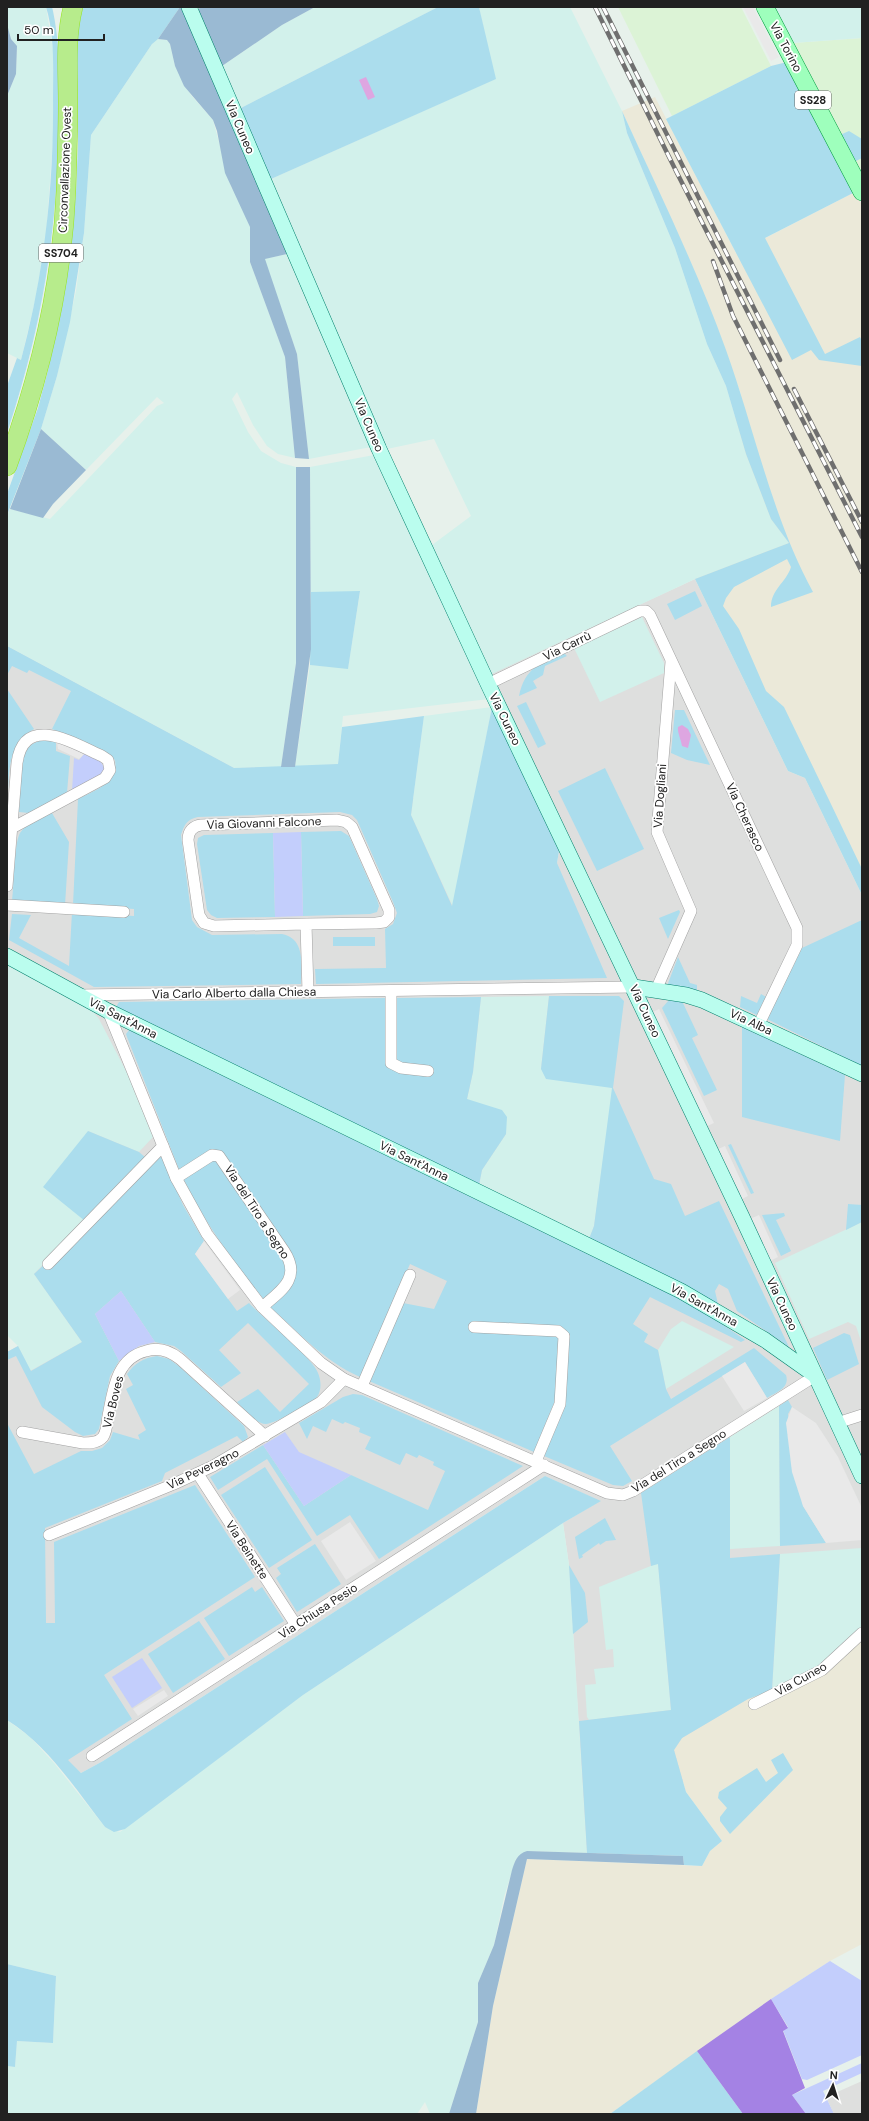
<svg xmlns="http://www.w3.org/2000/svg" width="869" height="2121" font-family="'DM Sans',sans-serif">
<rect width="100%" height="100%" fill="#e7f1eb"/>
<g fill="#dedfde">
<polygon points="695,579 788,771 805,778 862,895 862,1627 825,1663 587,1861 569,1565 563,1523 600,1501 545,1476 103,1761 81,1773 7,1709 7,1352 18,1346 43,1187 88,1131 7,964 7,646 234,768 338,764 557,863 559,851 479,679"/>
<polygon points="862,2081 862,2114 834,2114 826,2097"/>
</g>
<g fill="#dcf3d6">
<polygon points="618,7 741,7 771,66 672,116"/>
<polygon points="862,38 862,177 793,43"/>
</g>
<g fill="#ebe9d9">
<polygon points="655,97 736,253 855,192 862,205 862,895 805,778 788,771 695,579 741,394 692,265 622,111"/>
<polygon points="862,1627 862,1944 830,1961 771,1999 610,2114 476,2114 493,2006 527,1859 702,1866 710,1851 722,1841 686,1792 674,1750 682,1738 748,1699 772,1690 825,1663"/>
</g>
<g fill="#d2f1eb">
<polygon points="7,7 46,7 53,50 53,140 46,236 36,297 21,360 7,353 7,96 16,74 17,47 11,39 7,24"/>
<polygon points="315,7 438,7 239,109 222,66 282,25"/>
<polygon points="479,7 570,7 622,111 627,133 675,248 707,344 726,386 746,454 771,519 789,543 695,579 492,674 432,545 471,516 434,439 387,449 271,179 495,79"/>
<polygon points="774,7 862,7 862,38 793,43"/>
<polygon points="158,39 167,40 170,44 175,66 191,95 213,120 231,187 239,200 250,227 250,262 285,357 295,458 278,454 267,446 253,425 237,392 232,399 248,432 261,451 281,463 296,467 296,663 281,767 234,768 7,646 7,515 10,509 50,519 157,406 164,403 157,397 86,470 41,429 57,376 76,291 84,233 91,135 154,41"/>
<polygon points="287,254 371,447 309,459 297,354 264,259"/>
<polygon points="374,455 489,699 343,716 338,764 295,767 310,665 348,668 360,592 311,592 310,467"/>
<polygon points="642,617 664,663 664,673 600,702 574,648"/>
<polygon points="492,707 453,907 411,815 424,716"/>
<polygon points="7,964 92,1010 99,1019 127,1073 153,1137 139,1152 88,1131 85,1221 34,1274 82,1342 30,1371 18,1346 7,1335"/>
<polygon points="549,996 541,1069 613,1088 594,1226 589,1239 479,1185 482,1170 506,1134 467,1099 473,1072 481,997"/>
<polygon points="862,1222 862,1344 856,1326 848,1322 809,1339 775,1263"/>
<polygon points="682,1321 734,1347 666,1389 658,1350 671,1329"/>
<polygon points="779,1406 780,1546 730,1549 730,1437"/>
<polygon points="563,1523 569,1565 587,1853 527,1851 516,1859 504,1897 494,1945 478,1983 478,2022 449,2114 430,2114 425,2102 417,2114 7,2114 7,2066 15,2067 17,2041 53,2043 56,1976 7,1964 7,1720 30,1737 54,1763 105,1827 120,1832 303,1695"/>
<polygon points="862,1548 862,1627 825,1663 772,1690 780,1554"/>
<polygon points="658,1563 671,1710 589,1720 587,1717 585,1685 596,1684 594,1669 614,1667 613,1649 606,1650 599,1587"/>
</g>
<g fill="#abdded">
<path d="M46,7H52L53,11C61,50 60,92 59,132C56,240 41,330 7,433V386L17,358L21,360C44,274 54,187 53,98C53,68 55,36 46,7Z"/>
<polygon points="79,7 180,7 158,39 152,44 91,135 84,233 70,322 57,376 41,429 7,515 7,494 38,408 48,370 67,275 76,193 78,144 77,40"/>
<polygon points="438,7 479,7 496,79 271,179 239,109"/>
<polygon points="787,62 855,192 765,238 825,354 860,337 862,341 862,366 819,360 811,350 792,360 666,119 771,66"/>
<path d="M622,111C658,190 697,269 726,350C755,431 772,517 813,592L771,607C771,589 786,583 791,567L787,559L734,587L726,598L723,606L739,629L766,691L784,707L830,802L862,869V895L805,778L788,771L695,579L789,543L771,519L746,454L726,386L707,344L675,248L627,133Z"/>
<polygon points="849,131 862,139 862,158 854,162 840,135"/>
<polygon points="360,591 348,669 310,665 311,592"/>
<polygon points="695,591 702,606 675,620 667,604"/>
<path d="M7,646L234,768L338,764L342,727L424,716L411,815L452,906L492,707L559,851L557,863L607,978L316,984L315,969L386,968L385,929L393,924L397,913L393,902L357,820L352,815L340,812L198,817C187,819 184,825 181,835L192,920L197,927L212,935L282,934C306,939 301,965 301,984L94,987L9,940L12,914L31,915L19,938L69,966L72,912L134,916V909L73,905L78,799C95,790 119,783 115,760L105,752L52,729L71,691L29,670L27,673L12,666L7,675Z"/>
<path d="M563,652L567,656L545,666L543,675L533,681L537,688L519,696C525,668 539,664 563,652Z"/>
<path d="M7,689L34,729C5,746 10,775 7,805Z"/>
<polygon points="526,702 546,744 538,748 517,706"/>
<polygon points="675,710 684,710 710,765 687,760 671,753"/>
<path d="M43,740L56,742V751L70,756L67,793L29,813L19,812C21,797 19,757 29,747C33,743 38,741 43,740Z"/>
<polygon points="605,768 644,849 597,871 558,791"/>
<path d="M52,813L69,842L65,905L12,901C14,887 14,843 20,833C26,823 43,818 52,813Z"/>
<polygon points="341,831 349,836 377,899 379,906 377,912 370,914 303,916 301,832"/>
<polygon points="273,833 275,917 217,918 211,915 207,910 197,844 198,838 204,835"/>
<polygon points="679,910 680,912 668,939 659,918"/>
<polygon points="862,920 862,1066 767,1019 802,948"/>
<rect x="333" y="937" width="42" height="9"/>
<polygon points="678,957 690,983 697,985 697,991 667,986"/>
<polygon points="761,994 766,997 757,1015 740,1007 741,996 757,1003"/>
<polygon points="549,996 619,996 624,1001 613,1088 654,1179 671,1184 685,1216 719,1201 789,1347 737,1311 728,1289 719,1284 715,1291 718,1304 589,1239 594,1226 612,1088 546,1079 541,1069"/>
<polygon points="481,997 473,1072 467,1099 502,1110 507,1117 506,1134 482,1170 479,1185 116,1007 119,1002 387,998 386,1059 401,1064 396,1061 395,998"/>
<polygon points="669,1000 682,1001 698,1035 692,1038 717,1090 704,1096 662,1008"/>
<polygon points="742,1027 845,1075 840,1141 742,1117"/>
<path d="M129,1030L672,1295L709,1315L745,1340L741,1342L650,1297L633,1324L648,1334L644,1342L658,1350L666,1389L671,1399L754,1348L786,1375C790,1388 777,1392 767,1398L745,1362L610,1446L632,1481L623,1486L613,1485L544,1456L565,1407L569,1338L552,1335L558,1337L556,1398L534,1452L369,1381L403,1303L434,1309L447,1281L410,1264L360,1377C324,1361 298,1332 269,1306L293,1269L222,1152L180,1172L127,1037L126,1034Z"/>
<polygon points="88,1131 139,1152 146,1158 85,1221 43,1187"/>
<polygon points="731,1144 754,1193 751,1194 728,1145"/>
<path d="M161,1155L183,1205L204,1241L195,1254L237,1311L249,1303C263,1318 313,1358 318,1373C321,1380 322,1390 317,1397C312,1403 274,1424 266,1424C256,1424 244,1409 237,1402L258,1389L280,1412L309,1384L248,1323L219,1350L241,1373L221,1387L181,1351L174,1346L155,1342L121,1291L95,1314L119,1361L110,1376L99,1429L95,1434L83,1436L75,1432L42,1407L16,1356L7,1360V1352L18,1346L31,1371L82,1342L34,1274Z"/>
<path d="M215,1158L286,1261L284,1281L265,1301C234,1262 204,1223 183,1178Z"/>
<polygon points="848,1204 862,1205 862,1222 846,1230"/>
<polygon points="784,1213 785,1216 776,1220 791,1251 781,1256 762,1215"/>
<polygon points="844,1333 850,1335 859,1364 827,1380 813,1348"/>
<path d="M157,1356L169,1359L180,1367L244,1426L248,1437L243,1442L237,1436L165,1473L162,1481L45,1528L46,1623H55L54,1542L195,1485L255,1577L104,1675L132,1719L68,1760L81,1773L103,1761L545,1476L601,1501L563,1523L303,1695L125,1829L114,1832L105,1827C76,1790 48,1745 7,1720V1423L34,1474L81,1451H92L102,1448L110,1440L113,1432L140,1440L138,1435L146,1430L126,1389L133,1385L127,1374C135,1363 143,1358 157,1356Z"/>
<polygon points="353,1394 362,1395 523,1466 379,1559 350,1515 317,1536 267,1459 218,1490 210,1477 263,1445 304,1506 351,1475 428,1510 445,1471 433,1465 434,1462 419,1455 417,1458 406,1453 400,1465 365,1449 371,1437 359,1432 360,1428 345,1422 343,1424 332,1419 326,1432 313,1426 307,1439 299,1423 343,1397"/>
<polygon points="788,1400 792,1407 788,1414 803,1506 826,1543 780,1546 779,1406"/>
<polygon points="730,1437 730,1558 780,1554 772,1690 748,1699 682,1738 674,1750 686,1792 722,1841 710,1851 702,1866 684,1865 683,1856 587,1853 579,1721 671,1710 658,1564 651,1566 641,1493"/>
<polygon points="265,1467 312,1540 269,1568 221,1495"/>
<polygon points="605,1518 616,1540 606,1541 600,1545 599,1543 582,1555 583,1557 579,1559 575,1537"/>
<polygon points="315,1544 341,1584 297,1612 276,1578 281,1574 277,1568"/>
<polygon points="569,1565 585,1593 588,1622 573,1634"/>
<polygon points="252,1587 255,1592 262,1587 284,1621 229,1656 204,1618"/>
<polygon points="199,1621 225,1659 173,1693 148,1654"/>
<polygon points="783,1753 793,1770 730,1834 720,1821 720,1817 727,1808 718,1798 719,1792 757,1768 766,1782 778,1773 771,1760"/>
<polygon points="7,1964 56,1976 53,2043 17,2041 15,2067 7,2066"/>
<polygon points="697,2051 743,2114 610,2114"/>
</g>
<g fill="#9abad3">
<polygon points="180,7 182,7 287,254 265,259 297,354 309,459 295,458 285,357 250,262 250,227 225,173 217,131 213,120 184,86 175,66 170,44 167,40 158,39"/>
<polygon points="200,7 315,7 282,25 222,66 198,11"/>
<polygon points="7,24 11,39 17,46 16,74 7,96"/>
<polygon points="41,429 86,470 53,504 43,518 10,509"/>
<polygon points="296,467 310,467 311,649 295,767 281,767 296,663"/>
<path d="M527,1851L683,1856L684,1865L527,1859L493,2006L476,2114H449L478,2022V1983L494,1945L512,1870C515,1861 517,1854 527,1851Z"/>
</g>
<g fill="#c3cefc">
<polygon points="84,754 99,760 105,768 102,774 72,791 74,758 79,760"/>
<polygon points="301,832 303,916 275,917 273,833"/>
<polygon points="121,1291 155,1342 139,1346 119,1361 95,1314"/>
<polygon points="285,1432 299,1452 351,1475 304,1506 263,1445"/>
<polygon points="142,1658 162,1688 132,1708 112,1677"/>
<polygon points="830,1961 862,1981 862,2055 807,2080 802,2079 783,2030 788,2027 771,1999"/>
<polygon points="862,2063 862,2073 823,2091 834,2114 806,2114 792,2095"/>
</g>
<polygon fill="#a482e4" points="771,1999 788,2028 783,2031 805,2088 792,2095 806,2114 743,2114 697,2051"/>
<g fill="#e9e9e9">
<polygon points="743,7 753,7 779,57 771,61"/>
<polygon points="57,742 84,754 79,759 58,749"/>
<polygon points="659,1009 714,1123 705,1127 651,1013"/>
<polygon points="725,1146 748,1196 740,1200 716,1150"/>
<polygon points="759,1215 778,1257 770,1261 750,1219"/>
<polygon points="204,1241 240,1290 228,1299 195,1254"/>
<polygon points="745,1362 767,1398 744,1411 722,1376"/>
<polygon points="792,1407 816,1423 838,1457 862,1508 862,1540 826,1543 803,1506 792,1472 786,1423"/>
<polygon points="350,1522 376,1561 346,1580 321,1541"/>
<polygon points="164,1690 168,1696 138,1716 133,1709"/>
</g>
<g fill="#dea6e1">
<polygon points="366,77 375,97 368,100 359,80"/>
<path d="M682,725L688,729L691,735L688,748L682,746C681,740 677,731 678,727Z"/>
</g>
<g fill="none" stroke-linecap="round" stroke-linejoin="round">
<defs>
<g id="street">
<polyline points="488,684 640,611 646,611 650,615 797,928 797,945 758,1026"/>
<path d="M7,886L17,763C24,712 75,744 102,756L108,760L110,770L105,778L12,828"/>
<polyline points="7,905 124,912"/>
<path d="M306,924L214,926L204,923L199,915L188,840C188,831 193,826 201,825L337,820L346,822L352,827L389,910V917L384,922L376,923L306,924L308,992"/>
<polyline points="656,990 691,911 657,832 671,662"/>
<polyline points="391,991 391,1063 401,1068 428,1071"/>
<polyline points="80,995 634,987"/>
<polyline points="108,1011 176,1178 207,1234 262,1307 321,1363 344,1379 607,1493 623,1495 633,1491 815,1376"/>
<path d="M176,1178L212,1155L219,1156L284,1251C302,1278 281,1291 262,1307"/>
<polyline points="48,1264 163,1146"/>
<polyline points="474,1327 558,1331 564,1336 560,1404 536,1461"/>
<polyline points="362,1386 410,1275"/>
<polyline points="837,1423 862,1415"/>
<path d="M22,1432L83,1443C90,1443 98,1443 103,1437C107,1431 107,1423 108,1416C113,1391 116,1358 146,1351C158,1347 170,1351 180,1359L265,1436"/>
<polyline points="198,1474 296,1625"/>
<polyline points="49,1535 174,1484 213,1466 321,1402 344,1379"/>
<polyline points="754,1704 822,1670 862,1633"/>
<polyline points="92,1756 544,1465"/>
</g>
<g id="secondary">
<polyline points="189,7 379,449 488,684 742,1217 862,1476"/>
<polyline points="7,956 108,1011 681,1291 765,1340 813,1374"/>
<polyline points="634,987 686,995 702,1000 862,1074"/>
</g>
<polyline id="primary" points="765,7 862,192"/>
<path id="highway" d="M7,466C40,377 62,286 66,191C67,162 68,133 68,103C68,71 65,39 73,7"/>
</defs>
<use href="#street" stroke="#a2a2a2" stroke-width="12"/>
<use href="#secondary" stroke="#007f6b" stroke-width="16"/>
<use href="#primary" stroke="#009d3f" stroke-width="18"/>
<use href="#highway" stroke="#97e41f" stroke-width="20"/>
<use href="#street" stroke="#fff" stroke-width="11"/>
<use href="#secondary" stroke="#bafdee" stroke-width="15"/>
<use href="#primary" stroke="#9effbc" stroke-width="17"/>
<use href="#highway" stroke="#b7ec8c" stroke-width="19"/>
<defs>
<g id="rail">
<polyline points="595,7 677,173 862,537"/>
<polyline points="603,7 780,360"/>
<polyline points="713,261 733,316 862,572"/>
<polyline points="794,389 862,522"/>
</g>
</defs>
<use href="#rail" stroke="#6f6f6f" stroke-width="4.5"/>
<use href="#rail" stroke="#fff" stroke-width="3" stroke-dasharray="9" stroke-linecap="butt"/>
</g>
<g text-anchor="middle" stroke-width="3.5" stroke-linejoin="round" paint-order="stroke">
<g fill="#fff" stroke="#646464" stroke-width="1">
<rect x="795" y="91" width="36" height="18" rx="3"/>
<rect x="39" y="244" width="44" height="18" rx="3"/>
</g>
<g font-size="11" font-weight="bold" fill="#212121">
<text x="813" y="104">SS28</text>
<text x="61" y="257">SS704</text>
</g>
<g font-size="12" fill="#212121" stroke="#fff">
<text transform="translate(786 47) rotate(62)" y="4">Via Torino</text>
<text transform="translate(240 127) rotate(67)" y="4">Via Cuneo</text>
<text transform="translate(65 170) rotate(-88)" y="4">Circonvallazione Ovest</text>
<text transform="translate(369 425) rotate(67)" y="4">Via Cuneo</text>
<text transform="translate(567 646) rotate(-26)" y="4">Via Carrù</text>
<text transform="translate(505 719) rotate(64)" y="4">Via Cuneo</text>
<text transform="translate(660 796) rotate(-86)" y="4">Via Dogliani</text>
<text transform="translate(745 817) rotate(65)" y="4">Via Cherasco</text>
<text transform="translate(264 823) rotate(-2)" y="4">Via Giovanni Falcone</text>
<text transform="translate(234 993) rotate(-1)" y="4">Via Carlo Alberto dalla Chiesa</text>
<text transform="translate(645 1011) rotate(65)" y="4">Via Cuneo</text>
<text transform="translate(123 1018) rotate(27)" y="4">Via Sant'Anna</text>
<text transform="translate(751 1022) rotate(25)" y="4">Via Alba</text>
<text transform="translate(414 1161) rotate(26)" y="4">Via Sant'Anna</text>
<text transform="translate(257 1212) rotate(57)" y="4">Via del Tiro a Segno</text>
<text transform="translate(782 1304) rotate(65)" y="4">Via Cuneo</text>
<text transform="translate(704 1305) rotate(29)" y="4">Via Sant'Anna</text>
<text transform="translate(113 1402) rotate(-76)" y="4">Via Boves</text>
<text transform="translate(679 1461) rotate(-32)" y="4">Via del Tiro a Segno</text>
<text transform="translate(203 1469) rotate(-26)" y="4">Via Peveragno</text>
<text transform="translate(247 1550) rotate(57)" y="4">Via Beinette</text>
<text transform="translate(318 1611) rotate(-33)" y="4">Via Chiusa Pesio</text>
<text transform="translate(801 1679) rotate(-29)" y="4">Via Cuneo</text>
</g>
</g>
<rect width="869" height="2121" fill="none" stroke="#212121" stroke-width="16"/>
<g transform="translate(833 2085) rotate(4)" stroke="#ffffff" stroke-width="3" paint-order="stroke">
<path d="M0-3L7 15L0 10L-7 15Z" fill="#212121"/>
<text y="-6" font-size="11" font-weight="bold" text-anchor="middle" fill="#212121">N</text>
</g>
<path d="M18 34v6h86v-6" fill="none" stroke="#212121" stroke-width="2"/>
<text x="24" y="34" font-size="12" fill="#212121" stroke="#ffffff" stroke-width="3" paint-order="stroke">50 m</text>
</svg>
